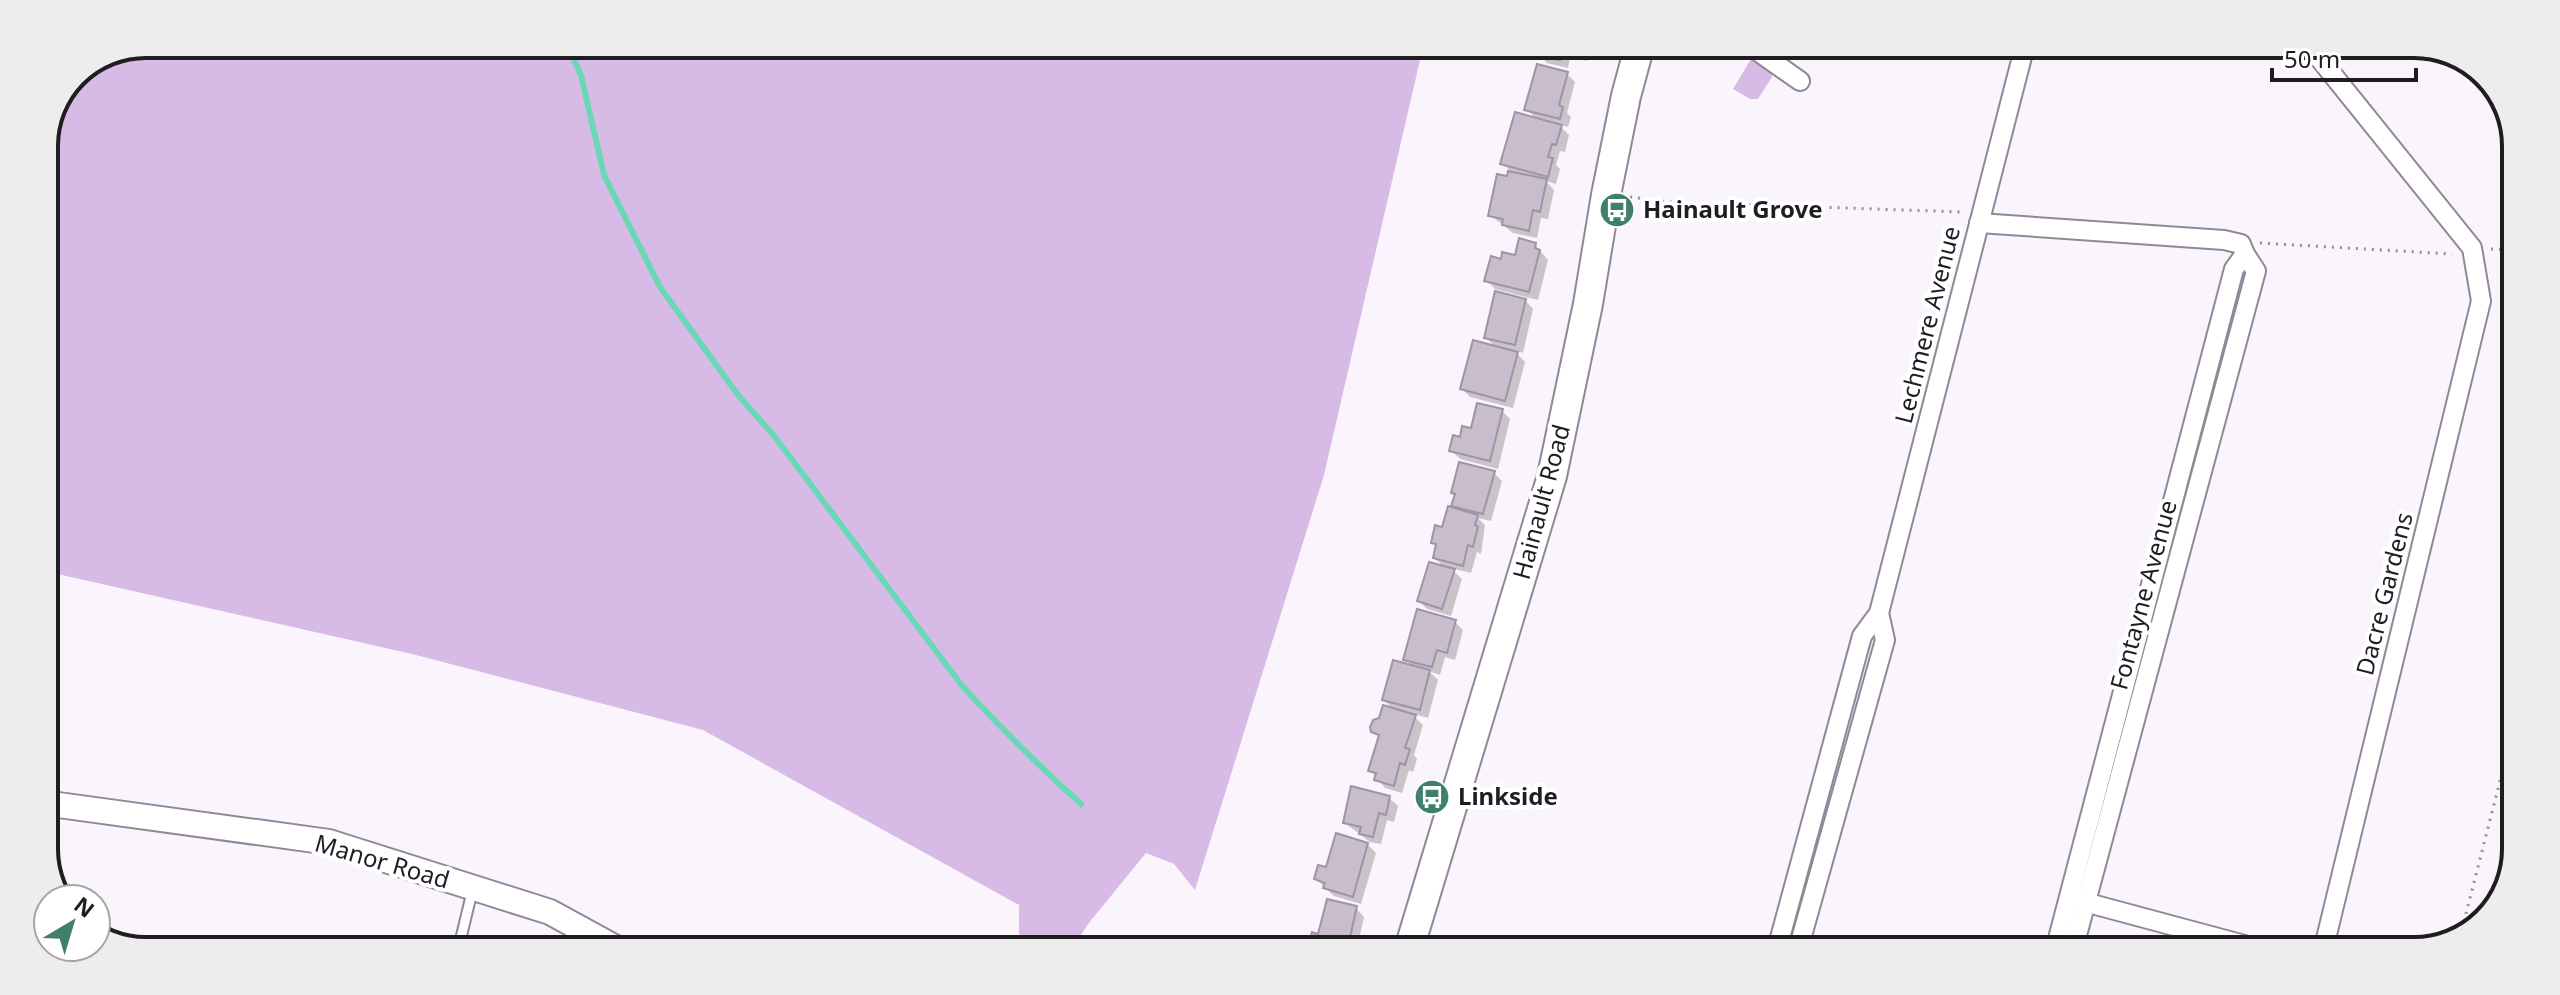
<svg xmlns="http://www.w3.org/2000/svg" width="2560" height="995" font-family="'Noto Sans',sans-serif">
<rect width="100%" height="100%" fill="#faf5fd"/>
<g fill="#d8bae6">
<polygon points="146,44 1423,47 1324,475 1195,890 1174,864 1146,853 1088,924 1073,948 1019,948 1019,905 703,730 412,654 44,571 44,140 74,74"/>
<polygon points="1751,59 1771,72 1772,77 1758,99 1750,99 1733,89"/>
</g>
<g fill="#0003">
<polygon points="1541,47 1590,47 1587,61 1570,58 1568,68 1547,63 1539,54"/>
<polygon points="1567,74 1575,82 1567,113 1571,117 1568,127 1558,124 1569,135 1565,152 1560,151 1556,165 1560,169 1556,184 1546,181 1554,190 1548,219 1541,218 1537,238 1513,233 1490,215 1510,171 1503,163 1538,120 1526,109"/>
<polygon points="1535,245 1548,260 1538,300 1495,289 1487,280 1502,261 1516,258"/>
<polygon points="1525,300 1533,309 1523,353 1514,350 1525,362 1513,408 1470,397 1462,389 1498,349 1486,338"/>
<polygon points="1502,411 1510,419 1498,469 1460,459 1452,451 1473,431"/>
<polygon points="1494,473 1502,481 1491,521 1478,518 1485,525 1481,554 1477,552 1471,573 1450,568 1462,579 1451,616 1427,609 1419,601 1446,569 1435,558 1438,547 1433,542 1461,512 1454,505"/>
<polygon points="1455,622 1463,630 1455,660 1445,657 1440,675 1429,671 1438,680 1428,718 1411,713 1423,725 1414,755 1417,759 1413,772 1409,770 1402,793 1385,788 1370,770 1380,738 1373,731 1395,711 1384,700 1414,668 1406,659"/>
<polygon points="1389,798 1398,806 1394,822 1387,820 1381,844 1370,842 1345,823"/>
<polygon points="1367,844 1376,853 1361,904 1334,896 1316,879"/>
<polygon points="1356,908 1364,917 1357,948 1312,948 1310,946"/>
</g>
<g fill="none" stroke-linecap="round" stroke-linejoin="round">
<path stroke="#6ad8b7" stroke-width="6" d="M567,45L581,75L604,175L660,287L738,395L775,437L963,687C1001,728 1040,767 1081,804"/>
</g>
<g fill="#c8bccd" stroke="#9f94a5" stroke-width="2">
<polygon points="1538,47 1580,47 1579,54 1562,50 1560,60 1537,55"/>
<polygon points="1537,64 1568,72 1559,105 1563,107 1560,119 1524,110"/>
<polygon points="1515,112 1562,125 1556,145 1552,144 1548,157 1553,158 1548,177 1500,164"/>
<polygon points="1508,171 1547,179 1540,212 1533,210 1529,231 1502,225 1503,219 1488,216 1497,174 1507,176"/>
<polygon points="1519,238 1536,243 1535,248 1540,250 1529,292 1484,281 1491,256 1501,259 1502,252 1515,255"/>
<polygon points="1495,291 1526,299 1515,345 1484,338"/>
<polygon points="1473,340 1518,352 1505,401 1460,389"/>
<polygon points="1477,403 1503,409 1490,461 1449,451 1453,435 1460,437 1462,426 1471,428"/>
<polygon points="1459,462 1495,471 1483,514 1451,506 1455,494 1451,493"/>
<polygon points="1448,506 1478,515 1475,525 1478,527 1473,547 1468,545 1463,566 1433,558 1436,544 1431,543 1435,525 1442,527"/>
<polygon points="1429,562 1455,569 1442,609 1417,601"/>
<polygon points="1417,609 1456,620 1447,653 1437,650 1432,667 1403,660"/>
<polygon points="1393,660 1430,670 1420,710 1382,700"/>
<polygon points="1383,705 1416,715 1405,748 1410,749 1405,765 1400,763 1394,786 1374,780 1376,773 1368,771 1379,735 1371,732 1370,727 1373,720 1379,718"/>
<polygon points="1351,786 1390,796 1386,815 1379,813 1373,837 1359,834 1361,827 1343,823"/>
<polygon points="1336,833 1368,843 1353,897 1323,888 1325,883 1314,879 1318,865 1326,867"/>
<polygon points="1327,899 1357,906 1349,942 1339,948 1308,947 1312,932 1318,934"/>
</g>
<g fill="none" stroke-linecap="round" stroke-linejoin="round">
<defs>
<polyline id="service" points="459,946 473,888"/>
<g id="minor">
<polyline points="1753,48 1800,81"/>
<polyline points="2312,49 2472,248 2481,301 2323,951"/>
<polyline points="1979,223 2224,240 2241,244 2245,254 2234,269 2055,950"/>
<polyline points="2077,900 2267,951"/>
<polyline points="1777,949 1862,636 1879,613 2024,49"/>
<polyline points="1798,950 1885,640 1879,613"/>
<polyline points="2073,950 2256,271 2245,254"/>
</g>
<polyline id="secondary" points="44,803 329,842 550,912 614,947"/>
<polyline id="primary" points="1409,949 1552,476 1588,304 1606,195 1626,96 1639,48"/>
</defs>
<use href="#service" stroke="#928797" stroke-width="13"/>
<use href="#minor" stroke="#928797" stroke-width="22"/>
<use href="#secondary" stroke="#928797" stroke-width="28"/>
<use href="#primary" stroke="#928797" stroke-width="32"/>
<g stroke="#928d94" stroke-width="3" stroke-dasharray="2 6" stroke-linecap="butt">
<polyline points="1630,197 1669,202 1962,212"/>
<polyline points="2260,243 2452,254"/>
<polyline points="2491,249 2515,250"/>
<polyline points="2460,937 2511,738"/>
</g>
<use href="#service" stroke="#fff" stroke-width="9"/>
<use href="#minor" stroke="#fff" stroke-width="18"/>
<use href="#secondary" stroke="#fff" stroke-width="24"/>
<use href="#primary" stroke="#fff" stroke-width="28"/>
</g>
<defs>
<symbol id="bus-disc" viewBox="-11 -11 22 22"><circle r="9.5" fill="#407f6b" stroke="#fff"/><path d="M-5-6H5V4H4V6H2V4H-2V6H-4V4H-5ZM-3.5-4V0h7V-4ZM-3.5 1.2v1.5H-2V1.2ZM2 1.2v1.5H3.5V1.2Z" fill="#fff"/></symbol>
</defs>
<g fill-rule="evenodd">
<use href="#bus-disc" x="1597" y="190" width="40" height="40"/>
<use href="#bus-disc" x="1412" y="777" width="40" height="40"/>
</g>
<g text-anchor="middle" stroke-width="8" stroke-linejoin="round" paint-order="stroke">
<g font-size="24" font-weight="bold" fill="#201c22" stroke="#fff" text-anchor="start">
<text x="1643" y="218">Hainault Grove</text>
<text x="1458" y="805">Linkside</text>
</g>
<g font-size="24" fill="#201c22" stroke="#fff">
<text transform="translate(1928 325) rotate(-76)" y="8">Lechmere Avenue</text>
<text transform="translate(1542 502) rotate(-75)" y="8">Hainault Road</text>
<text transform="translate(2385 594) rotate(-76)" y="8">Dacre Gardens</text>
<text transform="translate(2144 595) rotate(-75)" y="8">Fontayne Avenue</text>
<text transform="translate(382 862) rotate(16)" y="8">Manor Road</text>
</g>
</g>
<path d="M0 0H2560V995H0ZM146 58H2414A88 88 0 0 1 2502 146V849A88 88 0 0 1 2414 937H146A88 88 0 0 1 58 849V146A88 88 0 0 1 146 58Z" fill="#ededed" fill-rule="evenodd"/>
<path fill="none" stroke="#201c22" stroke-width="4" d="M146 58H2414A88 88 0 0 1 2502 146V849A88 88 0 0 1 2414 937H146A88 88 0 0 1 58 849V146A88 88 0 0 1 146 58Z"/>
<g transform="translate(72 923) rotate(38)"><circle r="38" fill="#ffffff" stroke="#a6a4a7" stroke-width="2"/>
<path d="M0-6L14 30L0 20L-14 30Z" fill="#407f6b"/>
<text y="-12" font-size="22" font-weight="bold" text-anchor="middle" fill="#201c22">N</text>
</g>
<path d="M2272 68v12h144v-12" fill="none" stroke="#201c22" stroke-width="4"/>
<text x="2284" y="68" font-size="24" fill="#201c22" stroke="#ffffff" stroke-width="6" paint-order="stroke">50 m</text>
</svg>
